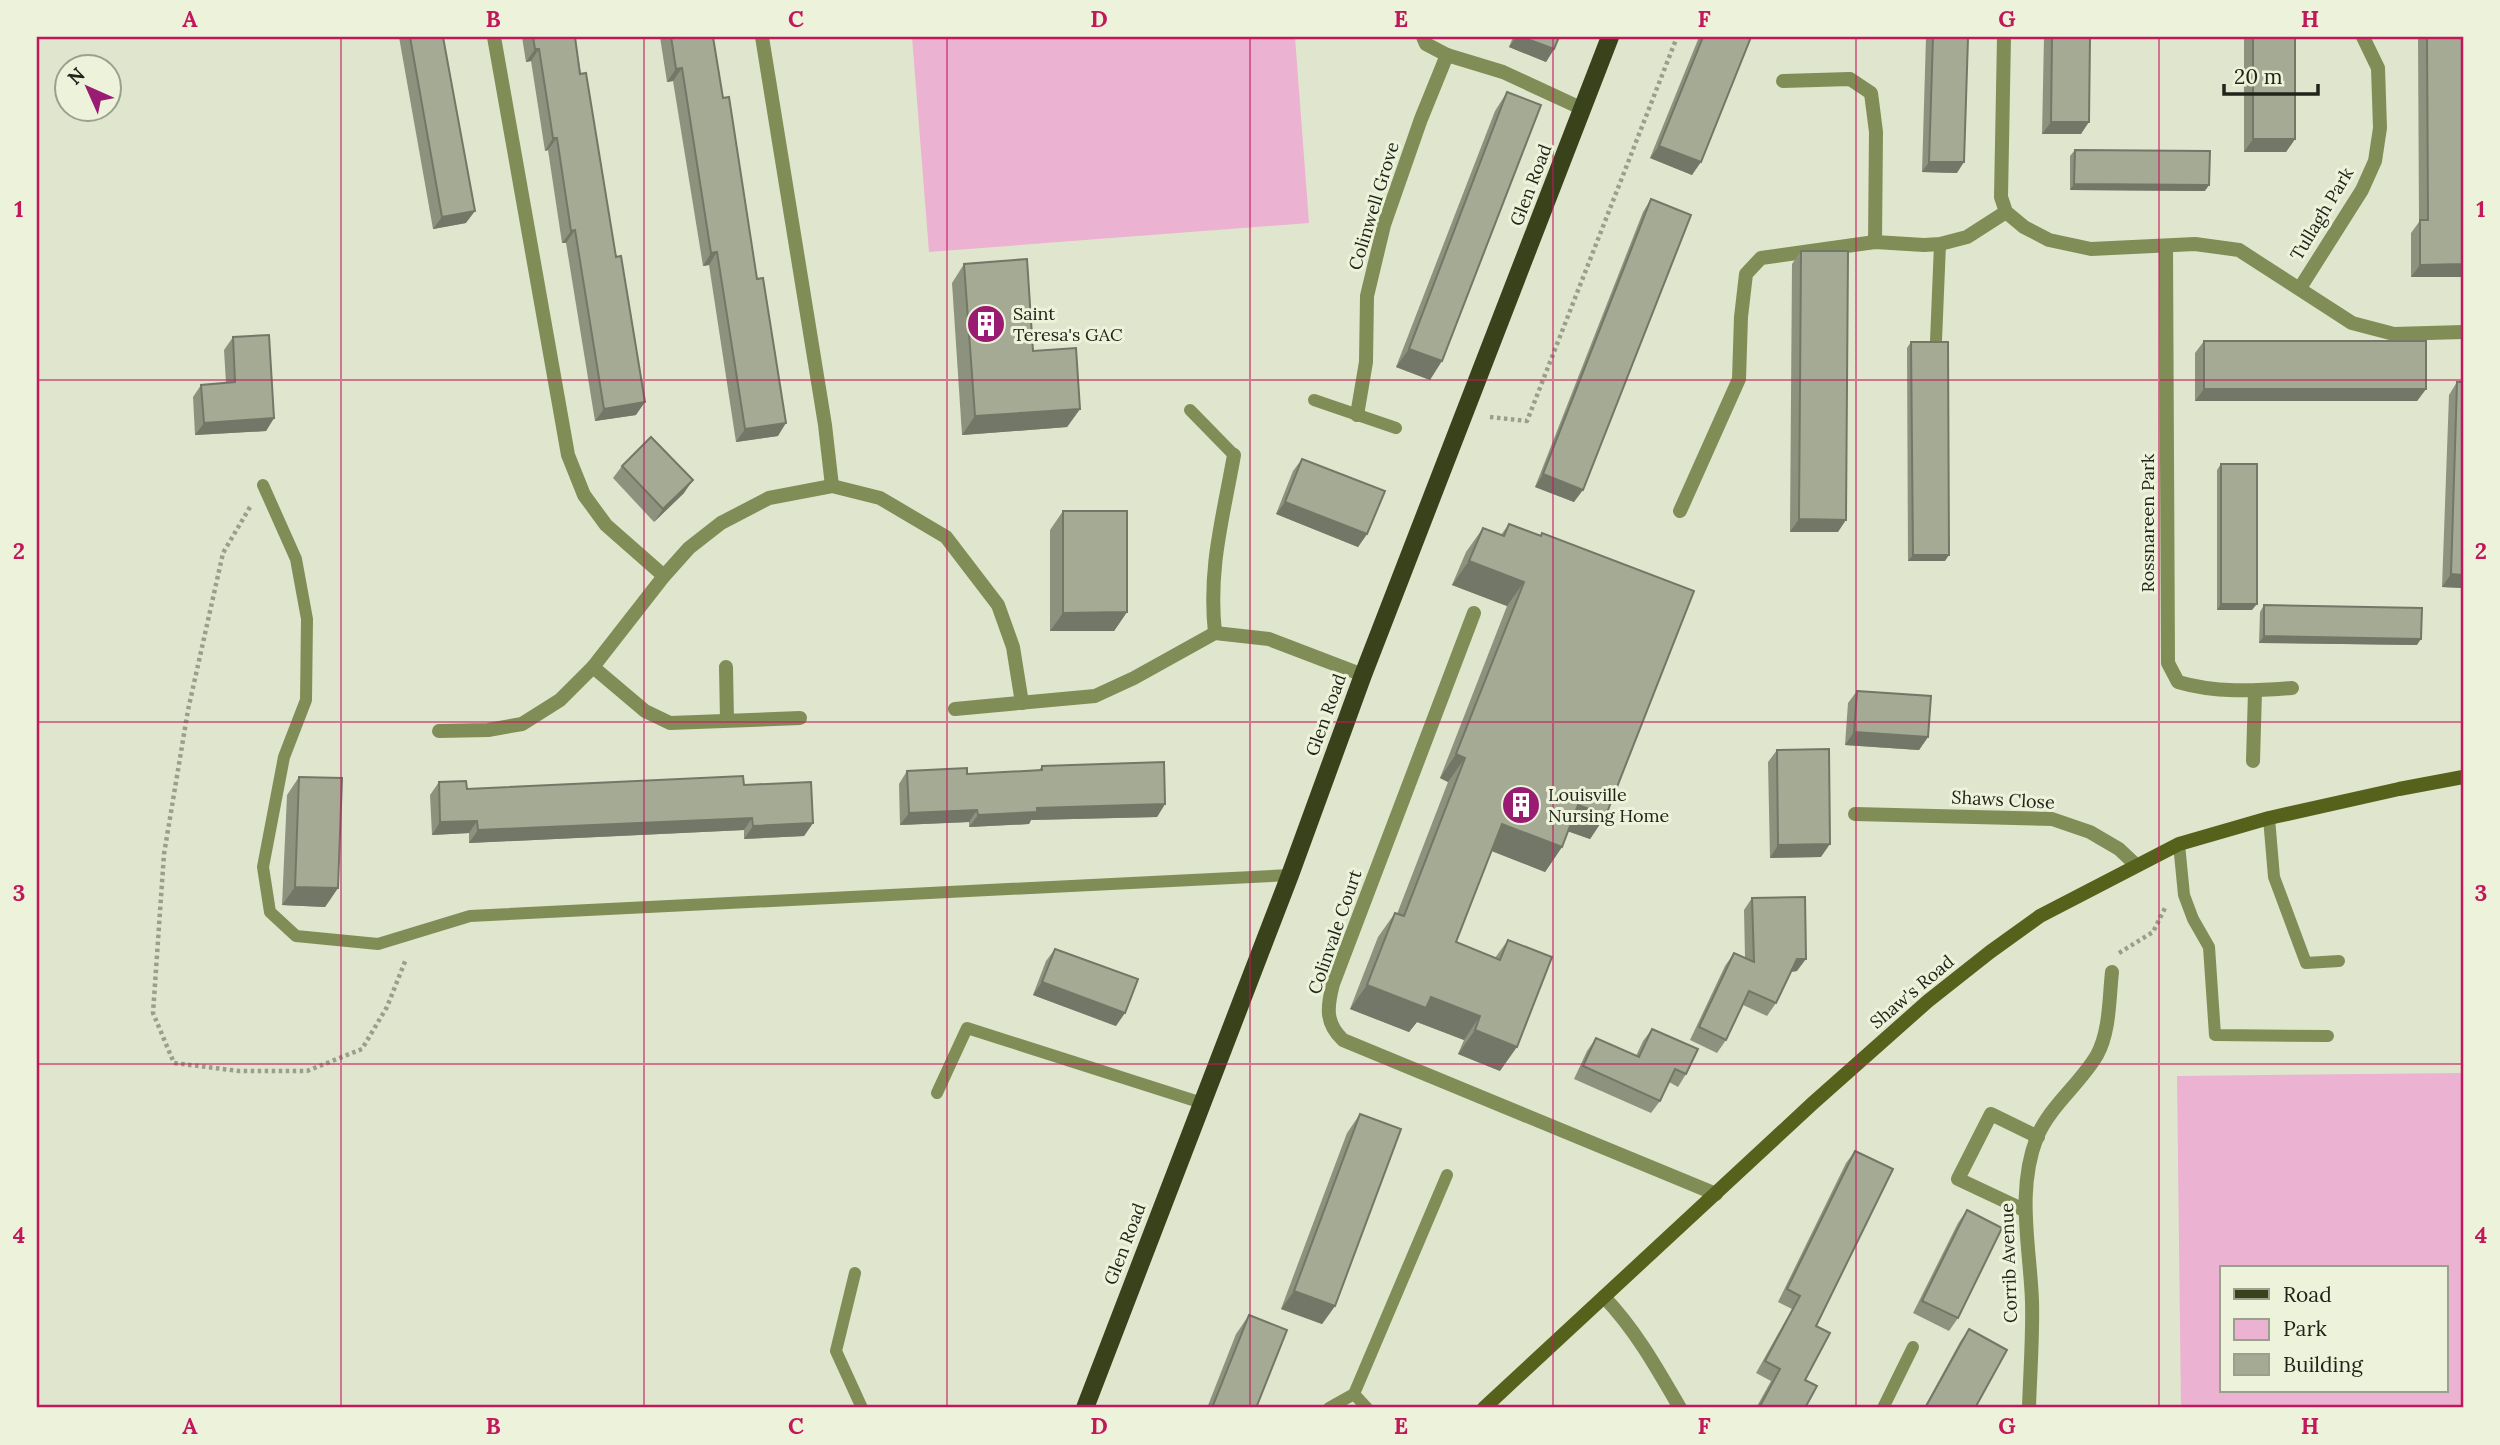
<svg xmlns="http://www.w3.org/2000/svg" width="2500" height="1445" font-family="Lora,serif">
<rect width="100%" height="100%" fill="#dfe6cd"/>
<g fill="#ebb2d2" fill-rule="evenodd">
<polygon points="912,37 1295,37 1309,223 929,252"/>
<path d="M2463,1073V1408H2181L2177,1076ZM2222,1268H2446V1391H2222Z"/>
</g>
<g fill="none" stroke-linecap="round" stroke-linejoin="round">
<g stroke="#9a9f8c" stroke-width="4.5" stroke-dasharray="3.5 3.5" stroke-linecap="butt">
<polyline points="1490,417 1527,421 1677,37"/>
<polyline points="250,507 223,553 188,710 164,854 153,1013 174,1063 239,1071 307,1071 362,1049 387,1007 406,959"/>
<polyline points="2119,953 2153,932 2166,906"/>
</g>
<g stroke="#818d56" stroke-width="12">
<polyline points="1936,341 1940,244"/>
<polyline points="1314,400 1396,428"/>
<polyline points="1190,410 1234,455"/>
<polyline points="263,485 296,559 307,619 306,700 284,757 263,867 270,912 296,936 378,944 470,916 1290,875"/>
<polyline points="2269,818 2274,877 2306,963 2339,961"/>
<polyline points="2179,844 2184,895 2193,919 2209,947 2215,1035 2328,1036"/>
<polyline points="937,1093 967,1028 1202,1103"/>
<polyline points="855,1273 836,1351 862,1408"/>
<polyline points="1354,1394 1367,1408"/>
<polyline points="1329,1408 1354,1394 1447,1175"/>
<polyline points="1883,1408 1913,1347"/>
</g>
<g stroke="#818d56" stroke-width="14">
<polyline points="494,37 568,455 584,495 606,525 664,576"/>
<polyline points="762,37 825,425 832,486"/>
<polyline points="1423,37 1426,44 1447,55"/>
<polyline points="2004,37 2001,197 2006,212 2024,227 2049,240 2091,249 2195,244 2239,250 2352,323 2394,334 2463,332"/>
<polyline points="1783,81 1850,79 1871,93 1876,132 1875,242"/>
<path d="M2166,246L2168,663L2178,682C2215,693 2254,691 2292,688"/>
<polyline points="2300,288 2362,190 2375,161 2380,128 2378,68 2363,37"/>
<polyline points="1357,415 1366,362 1367,296 1384,225 1421,119 1447,55 1503,72 1583,109"/>
<polyline points="1680,511 1739,379 1741,317 1746,274 1761,258 1875,242 1924,245 1940,244 1967,237 2006,212"/>
<path d="M1474,613L1333,984C1327,1007 1325,1023 1343,1040L1716,1194"/>
<path d="M1215,633C1208,568 1223,518 1234,455"/>
<polyline points="593,667 645,711 670,723 800,718"/>
<polyline points="726,667 727,720"/>
<polyline points="955,709 1095,696 1134,678 1215,633 1269,639 1363,675"/>
<polyline points="439,731 488,730 522,724 560,700 593,667 664,576 689,548 721,523 769,498 832,486 880,498 946,537 998,605 1013,647 1022,703"/>
<polyline points="2253,761 2255,691"/>
<polyline points="1855,814 2052,819 2090,832 2119,849 2136,865"/>
<polyline points="2024,1210 1958,1179 1991,1114 2038,1137"/>
<path d="M1604,1297C1635,1329 1658,1370 1680,1408"/>
<path d="M2029,1408C2030,1373 2033,1337 2032,1301C2030,1246 2016,1191 2037,1137C2050,1106 2080,1084 2097,1055C2110,1031 2109,999 2112,972"/>
</g>
<polyline stroke="#56621c" stroke-width="14" points="1484,1408 1813,1103 1928,1001 1990,952 2040,916 2179,844 2269,818 2399,789 2463,777"/>
<polyline stroke="#3a421c" stroke-width="18" points="1085,1408 1290,875 1363,675 1610,37"/>
</g>
<g fill="#8d927e">
<polygon points="399,37 443,37 466,223 433,229"/>
<polygon points="522,37 575,37 636,415 595,421 566,243 562,243 548,150 545,151 531,61 526,62"/>
<polygon points="660,37 713,37 778,436 736,442 709,265 703,266 673,81 667,82"/>
<polygon points="1513,37 1559,37 1554,49 1546,62 1509,47"/>
<polygon points="1699,37 1751,37 1692,175 1650,158"/>
<polygon points="1926,37 1960,37 1957,173 1922,172"/>
<polygon points="2044,37 2090,37 2081,134 2042,134"/>
<polygon points="2244,37 2295,37 2295,139 2286,152 2244,152"/>
<polygon points="2418,37 2463,37 2463,277 2411,277 2411,233 2419,222"/>
<polygon points="1507,92 1430,380 1396,367 1495,111"/>
<polygon points="2075,150 2205,191 2070,190 2070,156"/>
<polygon points="1651,199 1574,502 1535,487 1643,212"/>
<polygon points="1801,251 1838,532 1790,532 1792,264"/>
<polygon points="964,264 1080,409 1067,427 962,435 952,283"/>
<polygon points="233,337 274,418 266,431 195,435 193,397 201,385 226,383 224,350"/>
<polygon points="2204,341 2426,389 2417,401 2195,401 2195,353"/>
<polygon points="1911,342 1945,561 1908,561 1907,348"/>
<polygon points="2457,382 2463,588 2442,587 2449,395"/>
<polygon points="1302,459 1367,534 1358,547 1276,514 1293,471"/>
<polygon points="2221,464 2252,610 2217,610 2217,470"/>
<polygon points="622,466 684,493 654,522 613,478"/>
<polygon points="1063,511 1127,612 1114,631 1050,631 1050,530"/>
<polygon points="1509,524 1540,536 1542,533 1606,815 1590,839 1568,831 1562,847 1545,872 1491,851 1456,942 1495,958 1508,940 1500,1071 1458,1054 1464,1040 1417,1022 1409,1032 1350,1009 1378,937 1395,913 1397,914 1448,782 1440,778 1507,606 1452,585 1466,552 1483,528 1501,535"/>
<polygon points="2264,605 2417,645 2259,643 2260,612"/>
<polygon points="1857,691 1928,737 1919,750 1845,745 1848,703"/>
<polygon points="1777,750 1821,857 1770,858 1768,762"/>
<polygon points="1042,766 1165,804 1157,817 1031,820 1029,824 969,827 969,822 900,825 899,784 907,771 967,774 1039,770"/>
<polygon points="299,777 338,888 325,907 282,905 287,795"/>
<polygon points="439,782 467,789 744,785 813,823 804,836 744,839 744,830 469,843 469,833 432,835 430,795"/>
<polygon points="1752,898 1797,971 1791,972 1776,1003 1767,1016 1743,1005 1726,1040 1717,1053 1690,1040 1725,966 1734,953 1745,958 1744,910"/>
<polygon points="1055,949 1116,1026 1033,995 1046,961"/>
<polygon points="1652,1029 1686,1074 1678,1087 1669,1082 1660,1101 1651,1113 1574,1079 1587,1051 1596,1038 1636,1056 1643,1041"/>
<polygon points="1360,1114 1335,1306 1322,1324 1281,1309 1347,1133"/>
<polygon points="1855,1151 1816,1326 1805,1380 1805,1408 1756,1408 1771,1381 1756,1373 1792,1309 1778,1302 1846,1163"/>
<polygon points="1967,1210 1958,1318 1949,1331 1913,1313 1958,1223"/>
<polygon points="1249,1315 1256,1408 1207,1408 1236,1334"/>
<polygon points="1969,1329 1975,1408 1924,1408 1960,1342"/>
</g>
<g fill="#737767">
<polygon points="1516,37 1522,37 1554,49 1546,62 1509,47"/>
<polygon points="535,49 539,49 531,61 526,62"/>
<polygon points="682,68 673,81 667,82 676,69"/>
<polygon points="2051,122 2089,122 2081,134 2042,134"/>
<polygon points="553,138 557,138 548,150 545,151"/>
<polygon points="2253,139 2295,139 2286,152 2244,152"/>
<polygon points="1659,146 1701,162 1692,175 1650,158"/>
<polygon points="1929,162 1964,162 1957,173 1922,172"/>
<polygon points="2074,184 2209,185 2205,191 2070,190"/>
<polygon points="475,211 466,223 433,229 442,217"/>
<polygon points="575,230 566,243 562,243 571,231"/>
<polygon points="717,252 709,265 703,266 711,253"/>
<polygon points="2463,264 2463,277 2411,277 2420,265"/>
<polygon points="1409,349 1442,361 1430,380 1396,367"/>
<polygon points="2204,389 2426,389 2417,401 2195,401"/>
<polygon points="645,402 636,415 595,421 604,409"/>
<polygon points="1080,409 1067,427 962,435 975,416"/>
<polygon points="274,418 266,431 195,435 204,423"/>
<polygon points="786,423 778,436 736,442 745,429"/>
<polygon points="1543,474 1583,490 1574,502 1535,487"/>
<polygon points="693,480 684,493 654,522 663,509"/>
<polygon points="1285,502 1367,534 1358,547 1276,514"/>
<polygon points="1799,519 1846,520 1838,532 1790,532"/>
<polygon points="1913,555 1949,555 1945,561 1908,561"/>
<polygon points="1469,561 1524,582 1507,606 1452,585"/>
<polygon points="2451,574 2463,575 2463,588 2442,587"/>
<polygon points="2221,604 2257,604 2252,610 2217,610"/>
<polygon points="1127,612 1114,631 1050,631 1063,613"/>
<polygon points="2264,636 2421,639 2417,645 2259,643"/>
<polygon points="1854,732 1928,737 1919,750 1845,745"/>
<polygon points="1456,754 1465,758 1448,782 1440,778"/>
<polygon points="1165,804 1157,817 1031,820 1029,824 969,827 978,815 1037,808"/>
<polygon points="1578,805 1606,815 1590,839 1561,829"/>
<polygon points="977,810 969,822 900,825 909,813"/>
<polygon points="752,818 744,830 469,843 478,830"/>
<polygon points="477,821 469,833 432,835 440,822"/>
<polygon points="813,823 804,836 744,839 753,826"/>
<polygon points="1502,824 1562,847 1545,872 1485,848"/>
<polygon points="1830,844 1821,857 1770,858 1778,845"/>
<polygon points="295,887 338,888 325,907 282,905"/>
<polygon points="1797,959 1806,959 1797,971 1788,972"/>
<polygon points="1042,982 1125,1013 1116,1026 1033,995"/>
<polygon points="1367,985 1431,997 1480,1016 1464,1040 1417,1022 1409,1032 1350,1009"/>
<polygon points="1475,1030 1517,1047 1500,1071 1458,1054"/>
<polygon points="1294,1291 1335,1306 1322,1324 1281,1309"/>
</g>
<g fill="#a4aa93" stroke="#737767" stroke-width="2">
<polygon points="410,37 443,37 475,211 442,217"/>
<polygon points="533,37 575,37 580,74 586,73 616,257 621,256 645,402 604,409 575,230 571,231 557,138 553,138 539,49 535,49"/>
<polygon points="671,37 713,37 723,98 729,97 757,279 763,278 786,423 745,429 717,252 711,253 682,68 676,69"/>
<polygon points="1522,37 1559,37 1554,49"/>
<polygon points="1703,37 1751,37 1701,162 1659,146"/>
<polygon points="1933,37 1960,37 1960,38 1968,38 1964,162 1929,162"/>
<polygon points="2052,37 2090,37 2089,122 2051,122"/>
<rect x="2253" y="37" width="42" height="102"/>
<polygon points="2427,37 2463,37 2463,264 2420,265 2420,220 2428,220"/>
<polygon points="1507,92 1541,105 1442,361 1409,349"/>
<polygon points="2075,150 2210,151 2209,185 2074,184"/>
<polygon points="1651,199 1691,215 1583,490 1543,474"/>
<polygon points="1801,251 1848,251 1846,520 1799,519"/>
<polygon points="1027,259 1033,351 1076,348 1080,409 975,416 964,264"/>
<polygon points="269,335 274,418 204,423 201,385 235,382 233,337"/>
<rect x="2204" y="341" width="222" height="48"/>
<polygon points="1911,342 1948,342 1949,555 1913,555"/>
<polygon points="2457,382 2463,382 2463,575 2451,574"/>
<polygon points="651,437 693,480 663,509 622,466"/>
<polygon points="1302,459 1385,491 1367,534 1285,502"/>
<rect x="2221" y="464" width="36" height="140"/>
<polygon points="1063,511 1127,511 1127,612 1063,613"/>
<polygon points="1509,524 1541,536 1542,533 1694,591 1606,815 1578,805 1562,847 1502,824 1456,942 1500,960 1508,940 1552,957 1517,1047 1475,1030 1480,1016 1431,997 1426,1008 1367,985 1395,913 1404,916 1465,758 1456,754 1524,582 1469,561 1483,528 1504,536"/>
<polygon points="2264,605 2422,608 2421,639 2264,636"/>
<polygon points="1857,691 1931,696 1928,737 1854,732"/>
<polygon points="1829,749 1830,844 1778,845 1777,750"/>
<polygon points="1164,762 1165,804 1037,808 1037,812 978,815 977,810 909,813 907,771 967,768 967,774 1042,770 1042,766"/>
<polygon points="743,776 744,785 811,782 813,823 753,826 752,818 478,830 477,821 440,822 439,782 466,781 467,789"/>
<polygon points="299,777 342,778 338,888 295,887"/>
<polygon points="1805,897 1806,959 1797,959 1776,1003 1749,991 1726,1040 1699,1027 1734,953 1754,962 1752,898"/>
<polygon points="1055,949 1138,979 1125,1013 1042,982"/>
<polygon points="1652,1029 1698,1049 1686,1074 1675,1069 1660,1101 1583,1066 1596,1038 1639,1057"/>
<polygon points="1360,1114 1401,1129 1335,1306 1294,1291"/>
<polygon points="1855,1151 1893,1169 1816,1326 1830,1333 1805,1380 1817,1386 1805,1408 1759,1408 1780,1369 1765,1361 1800,1296 1787,1289"/>
<polygon points="1967,1210 2002,1228 1958,1318 1922,1301"/>
<polygon points="1249,1315 1287,1330 1256,1408 1212,1408"/>
<polygon points="1969,1329 2007,1350 1975,1408 1925,1408"/>
</g>
<path fill="none" stroke="#c2185b" stroke-width="2" stroke-opacity="0.55" d="M341,37V1408M644,37V1408M947,37V1408M1250,37V1408M1553,37V1408M1856,37V1408M2159,37V1408M37,380H2463M37,722H2463M37,1064H2463"/>
<defs>
<symbol id="building-disc" viewBox="-11 -11 22 22"><circle r="9.5" fill="#991b72" stroke="#ecf3da"/><path d="M-4-6H4V6H1V3H-1V6H-4ZM-2.5-4.3h1.7v1.8h-1.7ZM.8-4.3h1.7v1.8H.8ZM-2.5-1h1.7V.8h-1.7ZM.8-1h1.7V.8H.8Z" fill="#fff"/></symbol>
</defs>
<g fill-rule="evenodd">
<use href="#building-disc" x="964" y="302" width="44" height="44"/>
<use href="#building-disc" x="1499" y="783" width="44" height="44"/>
</g>
<g text-anchor="middle" stroke-width="6" stroke-linejoin="round" paint-order="stroke">
<g font-size="18" fill="#22241b" stroke="#ecf3da">
<text transform="translate(1531 185) rotate(-69)" y="6">Glen Road</text>
<text transform="translate(1374 206) rotate(-73)" y="6">Colinwell Grove</text>
<text transform="translate(2322 214) rotate(-59)" y="6">Tullagh Park</text>
<text transform="translate(2148 523) rotate(-90)" y="6">Rossnareen Park</text>
<text transform="translate(1326 715) rotate(-70)" y="6">Glen Road</text>
<text transform="translate(2003 800) rotate(3)" y="6">Shaws Close</text>
<text transform="translate(1335 932) rotate(-71)" y="6">Colinvale Court</text>
<text transform="translate(1912 992) rotate(-40)" y="6">Shaw's Road</text>
<text transform="translate(1125 1244) rotate(-69)" y="6">Glen Road</text>
<text transform="translate(2009 1263) rotate(-92)" y="6">Corrib Avenue</text>
</g>
<g font-size="18" fill="#22241b" stroke="#ecf3da" text-anchor="start">
<text x="1013" y="320">Saint<tspan x="1013" dy="21">Teresa's GAC</tspan></text>
<text x="1548" y="801">Louisville<tspan x="1548" dy="21">Nursing Home</tspan></text>
</g>
</g>
<rect width="2500" height="1445" fill="none" stroke="#ecf3da" stroke-width="77"/>
<rect x="2220" y="1266" width="228" height="126" fill="#ecf3da" stroke="#9ba08e" stroke-width="2"/>
<rect x="2234" y="1289" width="35" height="10" fill="#3a421c" stroke="#9ba08e" stroke-width="2"/>
<text x="2283" y="1302" font-size="21" fill="#22241b">Road</text>
<rect x="2234" y="1319" width="35" height="21" fill="#ebb2d2" stroke="#9ba08e" stroke-width="2"/>
<text x="2283" y="1336" font-size="21" fill="#22241b">Park</text>
<rect x="2234" y="1354" width="35" height="21" fill="#a4aa93" stroke="#9ba08e" stroke-width="2"/>
<text x="2283" y="1372" font-size="21" fill="#22241b">Building</text>
<g transform="translate(88 88) rotate(315)"><circle r="33" fill="#ecf3da" stroke="#9ba08e" stroke-width="2"/>
<path d="M0-5L12 26L0 18L-12 26Z" fill="#991b72"/>
<text y="-10" font-size="19" font-weight="bold" text-anchor="middle" fill="#22241b">N</text>
</g>
<path d="M2224 84v10h94v-10" fill="none" stroke="#22241b" stroke-width="3.5"/>
<text x="2234" y="84" font-size="21" fill="#22241b" stroke="#ecf3da" stroke-width="5" paint-order="stroke">20 m</text>
<rect x="38" y="38" width="2424" height="1368" fill="none" stroke="#c2185b" stroke-width="2.5"/>
<g font-size="23" text-anchor="middle" font-weight="bold" fill="#c2185b">
<text x="190" y="27">A</text>
<text x="493" y="27">B</text>
<text x="796" y="27">C</text>
<text x="1099" y="27">D</text>
<text x="1401" y="27">E</text>
<text x="1704" y="27">F</text>
<text x="2007" y="27">G</text>
<text x="2310" y="27">H</text>
<text x="19" y="217">1</text>
<text x="2481" y="217">1</text>
<text x="19" y="559">2</text>
<text x="2481" y="559">2</text>
<text x="19" y="901">3</text>
<text x="2481" y="901">3</text>
<text x="19" y="1243">4</text>
<text x="2481" y="1243">4</text>
<text x="190" y="1434">A</text>
<text x="493" y="1434">B</text>
<text x="796" y="1434">C</text>
<text x="1099" y="1434">D</text>
<text x="1401" y="1434">E</text>
<text x="1704" y="1434">F</text>
<text x="2007" y="1434">G</text>
<text x="2310" y="1434">H</text>
</g>
</svg>
